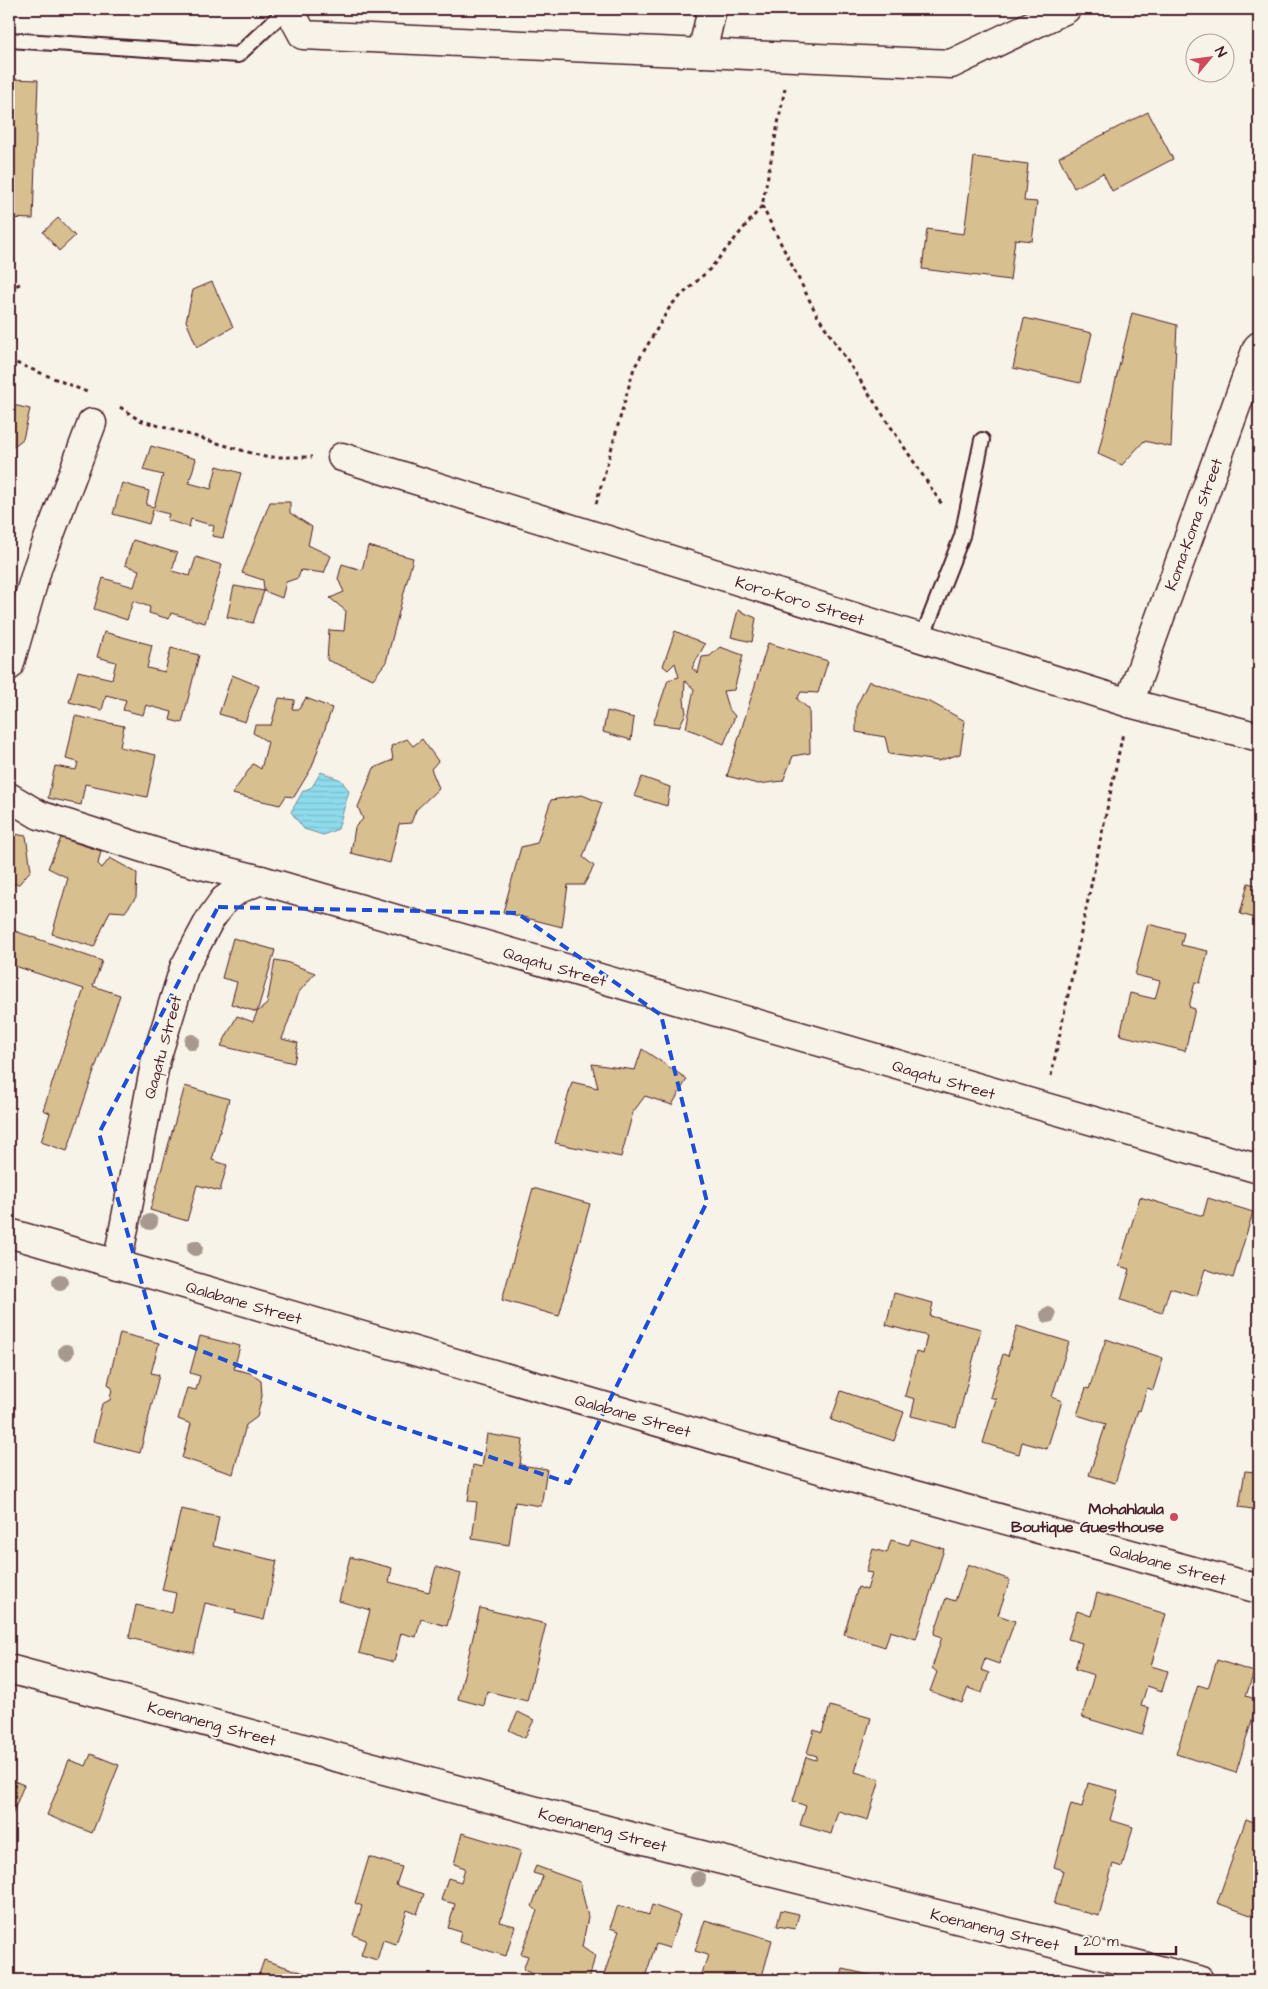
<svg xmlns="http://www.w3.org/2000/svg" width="1268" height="1989" font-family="'Architects Daughter',sans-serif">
<defs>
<pattern id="water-rules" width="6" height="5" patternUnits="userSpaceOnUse" patternTransform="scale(1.25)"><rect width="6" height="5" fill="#8ddbec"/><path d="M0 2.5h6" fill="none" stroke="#7bbccb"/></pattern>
</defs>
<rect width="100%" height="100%" fill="#f7f3e8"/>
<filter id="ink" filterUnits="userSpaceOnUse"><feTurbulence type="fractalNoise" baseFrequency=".02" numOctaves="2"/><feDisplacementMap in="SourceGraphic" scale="10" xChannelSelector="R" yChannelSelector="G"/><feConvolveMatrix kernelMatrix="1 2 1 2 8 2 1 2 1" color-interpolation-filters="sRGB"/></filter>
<g filter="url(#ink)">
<polygon fill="url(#water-rules)" stroke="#72909f" points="321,772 341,780 349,791 338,829 323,835 304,829 291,812 303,791 312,787"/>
<g fill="#d8bf8f" stroke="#4a1f2b">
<polygon points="9,79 38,80 33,219 9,218"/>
<polygon points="1148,112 1173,159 1112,191 1103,173 1074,188 1059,157"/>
<polygon points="974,157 1028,164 1024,201 1037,202 1032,241 1015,239 1010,280 922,269 927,229 964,234"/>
<polygon points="58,218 75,236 59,251 43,232"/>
<polygon points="212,282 233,327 197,347 186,321 193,290"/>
<polygon points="1132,313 1177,325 1171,447 1144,441 1122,465 1098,454"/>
<polygon points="1024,318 1092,333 1080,383 1013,368"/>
<polygon points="9,404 30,409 23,439 9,450"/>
<polygon points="151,446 196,459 189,483 211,489 217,466 241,473 223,538 212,536 214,526 191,519 189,527 167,520 169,514 153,510 149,524 113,514 122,483 149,491 146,505 154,507 163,475 143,470"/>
<polygon points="270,502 290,502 290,513 312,527 308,545 331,556 324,573 301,570 298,578 286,582 282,598 264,591 263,580 242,573"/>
<polygon points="133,540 177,553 172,571 190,576 196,557 222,565 205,623 171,613 169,619 149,613 150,607 133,601 127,620 94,609 103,578 134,587 139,570 125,565"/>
<polygon points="368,546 413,558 386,662 373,679 327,660 329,630 344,631 346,611 330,598 344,592 338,579 342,564 362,570"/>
<polygon points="234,586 264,591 253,623 227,617"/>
<polygon points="738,610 756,618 752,642 731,637"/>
<polygon points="675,631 705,644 692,668 698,673 702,657 710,656 720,647 743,655 734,690 723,691 728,708 735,716 724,744 686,728 694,689 685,681 684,700 686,713 679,727 653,724 668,680 679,677 675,663 668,670 663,666"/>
<polygon points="104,632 152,645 147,668 165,672 171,648 199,655 182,723 170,720 172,712 146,705 143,715 123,710 126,700 106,695 102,710 69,702 78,671 112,679 116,662 97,657"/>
<polygon points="768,643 828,661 818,693 801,692 797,699 809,709 810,753 793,756 783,781 758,784 727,776"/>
<polygon points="232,675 259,686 245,722 219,714"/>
<polygon points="869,681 932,703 965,721 960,754 938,761 889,754 885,737 856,732 856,707"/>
<polygon points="279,698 295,700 292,709 299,709 306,698 332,708 312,767 294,797 286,796 280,805 232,794 253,764 261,769 268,742 253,733 255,725 271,725"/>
<polygon points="607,711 634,718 631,740 603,732"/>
<polygon points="75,716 124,726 120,747 156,755 147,797 85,784 81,805 48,798 55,766 76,770 78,762 66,759"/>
<polygon points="407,739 413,746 422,739 438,761 431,769 439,788 416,810 411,823 399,824 390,863 351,853 355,827 363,819 358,807 374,768 393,760 391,746"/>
<polygon points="642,777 670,787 667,806 634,796"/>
<polygon points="582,795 602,803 583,857 594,866 584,885 568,885 562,927 503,912 521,847 537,843 551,800"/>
<polygon points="9,833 26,836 31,870 19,884 9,884"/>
<polygon points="61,838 101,851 98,864 102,868 110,858 137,873 136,897 125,912 110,911 94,947 52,934 68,878 48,868"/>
<polygon points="1248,883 1259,886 1259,919 1240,914"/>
<polygon points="1148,924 1184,933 1181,945 1208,951 1200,983 1195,982 1189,1007 1195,1009 1185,1051 1120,1035 1130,993 1155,999 1160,981 1135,975"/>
<polygon points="9,929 102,961 93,986 120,995 67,1151 41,1142 50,1113 43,1110 84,989 9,964"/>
<polygon points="233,938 275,950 257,1012 231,1004 237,982 222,978"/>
<polygon points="275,960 286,962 315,973 299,992 282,1039 298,1043 294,1063 221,1046 237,1016 253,1022 257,1012 267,1004"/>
<polygon points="642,1049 687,1079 672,1105 645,1096 633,1112 621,1157 555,1143 572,1082 598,1088 592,1064 635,1070"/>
<polygon points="185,1086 229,1099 212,1160 227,1165 220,1191 197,1185 187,1221 150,1210"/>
<polygon points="533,1188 590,1204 559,1316 502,1300"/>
<polygon points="1140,1197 1203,1216 1208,1198 1253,1212 1233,1278 1205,1269 1197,1296 1170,1288 1162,1313 1121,1300 1130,1269 1119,1266"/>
<polygon points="894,1293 933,1303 930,1316 981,1329 956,1427 911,1416 915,1399 905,1396 916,1352 923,1354 927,1336 886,1325"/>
<polygon points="1017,1326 1069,1342 1052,1397 1062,1401 1047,1449 1022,1442 1019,1454 983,1443 996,1399 990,1397 1003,1354 1008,1356"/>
<polygon points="120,1333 159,1343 151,1373 159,1375 140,1453 93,1441 102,1404 110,1400 112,1388 108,1384"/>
<polygon points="200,1336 240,1346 234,1369 250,1373 261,1381 262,1396 257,1417 246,1425 233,1474 182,1458 191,1424 178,1419 187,1388 196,1390 200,1376 190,1373"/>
<polygon points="1106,1339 1163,1358 1153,1390 1147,1388 1140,1411 1138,1410 1115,1483 1089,1475 1106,1424 1077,1415 1086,1388 1089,1389"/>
<polygon points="841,1391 904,1412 894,1441 831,1420"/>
<polygon points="487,1434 523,1440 520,1465 547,1469 541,1506 515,1502 509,1545 472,1539 477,1502 468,1501 473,1465 482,1467"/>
<polygon points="1258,1449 1259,1449 1259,1510 1239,1507 1245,1471 1255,1472"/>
<polygon points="181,1509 219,1517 213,1546 277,1561 264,1620 235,1613 236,1610 205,1603 194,1653 129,1638 136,1605 172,1613 176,1593 162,1590"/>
<polygon points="911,1539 944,1549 916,1639 890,1631 885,1647 844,1634 858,1587 867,1590 872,1573 866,1572 873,1549 887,1553 891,1540 909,1545"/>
<polygon points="350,1557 392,1568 389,1582 429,1592 436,1567 461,1574 447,1626 421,1619 416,1637 401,1633 394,1662 359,1653 370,1610 339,1601"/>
<polygon points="968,1564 1010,1580 998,1615 1015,1621 999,1664 985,1659 981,1670 989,1673 982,1693 968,1688 962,1703 930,1691 937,1672 932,1668 942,1637 934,1634 946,1598 955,1601"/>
<polygon points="1097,1593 1166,1614 1151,1666 1168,1671 1162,1691 1147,1686 1141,1706 1149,1708 1142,1735 1082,1717 1094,1675 1075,1669 1082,1643 1068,1639 1077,1611 1091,1616"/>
<polygon points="480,1608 546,1624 527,1701 487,1691 484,1706 458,1699"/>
<polygon points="1217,1660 1254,1672 1246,1696 1258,1700 1236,1773 1176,1754 1198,1685 1208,1688"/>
<polygon points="830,1706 871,1718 855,1772 880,1779 868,1820 838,1811 831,1834 800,1825 806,1806 793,1801 806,1757 816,1760 817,1756 807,1753 814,1730 822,1733"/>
<polygon points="518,1712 534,1720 525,1738 509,1730"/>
<polygon points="91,1754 119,1765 92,1833 47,1815 69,1760 86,1766"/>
<polygon points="9,1779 24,1785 9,1822"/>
<polygon points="1088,1783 1118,1791 1110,1820 1133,1827 1122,1867 1113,1864 1099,1916 1054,1904 1063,1870 1054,1867 1071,1804 1082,1807"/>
<polygon points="1246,1819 1259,1824 1259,1918 1217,1903"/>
<polygon points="462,1833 521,1851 500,1922 515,1926 506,1956 459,1942 461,1932 448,1928 455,1904 441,1900 448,1878 461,1882 465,1868 454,1864"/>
<polygon points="369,1857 402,1867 396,1885 424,1894 417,1914 407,1910 396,1944 383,1940 377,1960 361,1955 366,1940 353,1935 362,1906 355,1903"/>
<polygon points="536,1866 580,1882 588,1917 582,1947 595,1956 589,1980 549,1980 523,1970 528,1956 521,1954 537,1911 532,1906 543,1876 533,1873"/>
<polygon points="618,1905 649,1915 652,1905 680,1915 669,1948 656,1944 644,1980 602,1980 619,1931 610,1928"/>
<polygon points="781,1910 799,1914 795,1929 777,1926"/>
<polygon points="705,1920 772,1940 761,1980 750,1976 749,1980 700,1980 708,1955 695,1951"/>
<polygon points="264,1960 326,1980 257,1980"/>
<polygon points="843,1969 892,1980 840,1980"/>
</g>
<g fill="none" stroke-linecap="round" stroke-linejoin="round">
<defs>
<g id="lane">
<polyline points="9,40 238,55 287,9"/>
<polyline points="922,638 962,536 982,440"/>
</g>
<g id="street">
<polyline points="289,9 303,35 951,64 1066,9"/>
<polyline points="702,53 712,9"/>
<polyline points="342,457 1129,703 1259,737"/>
<polyline points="9,666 38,566 92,423"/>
<polyline points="1129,703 1257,348 1259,346"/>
<polyline points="9,797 39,815 174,858 261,880 1259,1169"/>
<polyline points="9,1233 830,1472 1259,1589"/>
<polyline points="117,1265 156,1059 184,968 209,921 224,900 239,889 261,880"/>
<polyline points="9,1669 674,1848 1199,1980"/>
</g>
</defs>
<use href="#lane" stroke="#4a1f2b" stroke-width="18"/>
<use href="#street" stroke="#4a1f2b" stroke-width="31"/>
<g stroke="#4a1f2b" stroke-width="3" stroke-dasharray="4 4" stroke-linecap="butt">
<polyline points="785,88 762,206 817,315 943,506"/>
<polyline points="9,289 22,283"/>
<polyline points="9,360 87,392"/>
<polyline points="120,407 139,420 265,457 312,457"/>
<polyline points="596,504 634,368 671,305 710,269 762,206"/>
<polyline points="1051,1076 1123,733"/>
</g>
<use href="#lane" stroke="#f7f3e8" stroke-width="14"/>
<use href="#street" stroke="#f7f3e8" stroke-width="28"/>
</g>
<g fill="#a79990">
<circle cx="192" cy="1042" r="8"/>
<circle cx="150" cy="1222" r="8"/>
<circle cx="195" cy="1248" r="8"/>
<circle cx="60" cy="1282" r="8"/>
<circle cx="1048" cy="1315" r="8"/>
<circle cx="66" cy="1352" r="8"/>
<circle cx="698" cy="1879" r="8"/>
</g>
</g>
<path fill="none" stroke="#1d4ed8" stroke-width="4" stroke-dasharray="10 6" stroke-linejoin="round" d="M218,907L517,913L661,1015L707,1202L569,1483L372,1418L156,1333L99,1133Z"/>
<circle fill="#d1495b" stroke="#f7f3e8" stroke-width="2" cx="1174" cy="1517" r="5"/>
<g text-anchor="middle" stroke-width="4" stroke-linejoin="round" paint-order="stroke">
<g font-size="16" fill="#4a1f2b" stroke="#f7f3e8">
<text transform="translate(1193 524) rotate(-70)" y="6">Koma-Koma Street</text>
<text transform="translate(800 600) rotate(17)" y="6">Koro-Koro Street</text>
<text transform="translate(555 966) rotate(16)" y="6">Qaqatu Street</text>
<text transform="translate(162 1047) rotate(-75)" y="6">Qaqatu Street</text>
<text transform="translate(944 1079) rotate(16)" y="6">Qaqatu Street</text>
<text transform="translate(244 1302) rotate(16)" y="6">Qalabane Street</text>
<text transform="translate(633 1415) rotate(16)" y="6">Qalabane Street</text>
<text transform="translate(1168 1564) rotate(15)" y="6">Qalabane Street</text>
<text transform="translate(212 1723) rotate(15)" y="6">Koenaneng Street</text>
<text transform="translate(603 1829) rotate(15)" y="6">Koenaneng Street</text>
<text transform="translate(995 1929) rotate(14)" y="6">Koenaneng Street</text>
</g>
<g font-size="16" font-weight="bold" fill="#4a1f2b" stroke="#f7f3e8" text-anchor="end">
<text x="1164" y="1514">Mohahlaula<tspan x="1164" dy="18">Boutique Guesthouse</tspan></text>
</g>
</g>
<rect width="1268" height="1989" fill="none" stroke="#f7f3e8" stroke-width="30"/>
<rect x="15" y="15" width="1238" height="1959" fill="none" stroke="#4a1f2b" stroke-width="2" filter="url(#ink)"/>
<g transform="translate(1210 58) rotate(61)"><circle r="24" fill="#f7f3e8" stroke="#b29e9c"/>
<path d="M0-4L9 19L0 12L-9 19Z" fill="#d1495b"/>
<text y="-8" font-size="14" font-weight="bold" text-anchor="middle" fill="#4a1f2b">N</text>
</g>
<path d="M1076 1946v8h100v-8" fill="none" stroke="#4a1f2b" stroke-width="2.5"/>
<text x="1083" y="1946" font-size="15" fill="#4a1f2b" stroke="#f7f3e8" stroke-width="4" paint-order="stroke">20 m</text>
</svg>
